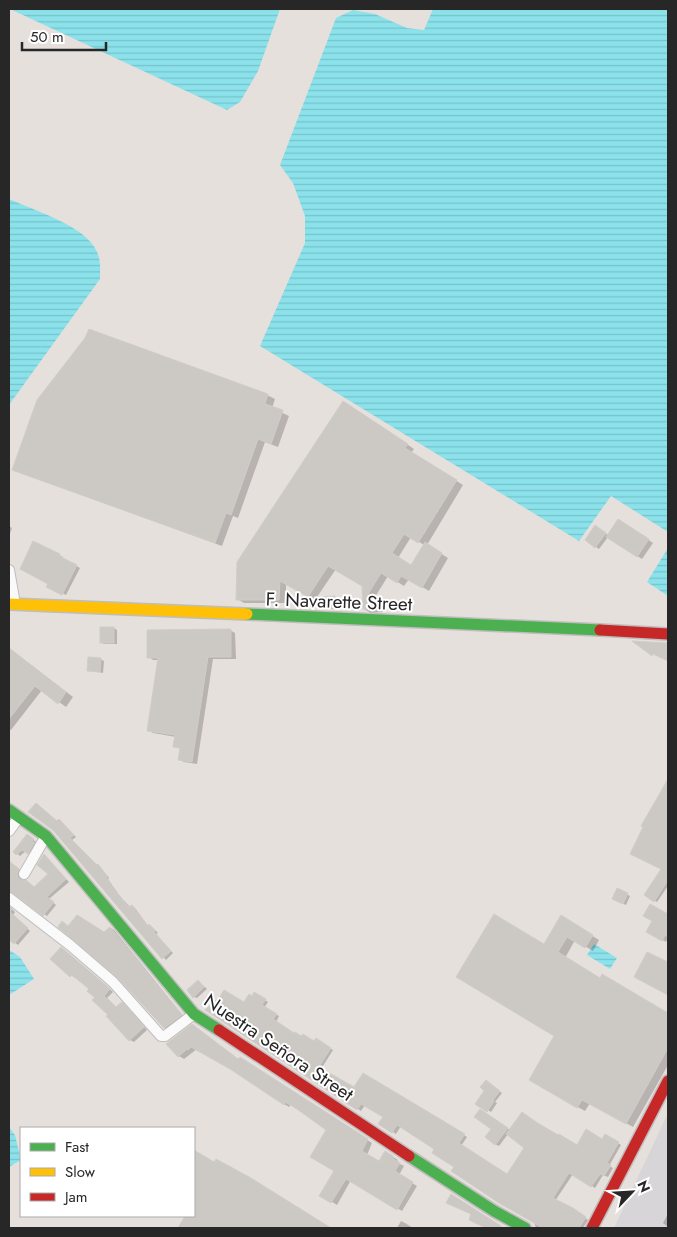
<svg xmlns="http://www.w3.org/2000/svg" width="677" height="1237" font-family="Jost,sans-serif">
<defs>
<pattern id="water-rules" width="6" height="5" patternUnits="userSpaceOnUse" patternTransform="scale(1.25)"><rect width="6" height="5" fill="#8be2eb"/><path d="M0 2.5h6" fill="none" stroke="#78c2ca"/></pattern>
</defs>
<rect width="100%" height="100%" fill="#e6e0dc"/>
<polygon fill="#d8d5d8" points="668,1113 668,1228 614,1228"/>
<g fill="url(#water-rules)">
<polygon points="10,9 280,9 258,71 240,102 227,110"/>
<polygon points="433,9 668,9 668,532 611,496 579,541 260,346 305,243 305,216 293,183 280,165 336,18 353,10 375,14 407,28 424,30"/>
<path d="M9,199C33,210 87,226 97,252C101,260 100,269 100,279L9,405Z"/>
<polygon points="668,548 668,596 647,582"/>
<polygon points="594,944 617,958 610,969 587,955"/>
<polygon points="9,950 20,957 34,979 9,995"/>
<polygon points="9,1127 15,1135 21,1160 9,1167"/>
</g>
<g fill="#0003" fill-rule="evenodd">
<polygon points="267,395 275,399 272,408 289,416 278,447 265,442 238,518 233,516 222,546 21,473 14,469"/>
<path d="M350,406L414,449L411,453L463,485L427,545L448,558L429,591L409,579L404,586L388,576L375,597L382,601L383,612L371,613L364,609L363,585L336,569L315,600L286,583V603H244L237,599ZM411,537L424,545L412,567L398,558Z"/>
<polygon points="623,523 653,543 642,559 608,537 599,549 586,540 599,529 608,535"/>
<polygon points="9,526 12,528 9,536"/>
<polygon points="59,555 63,557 62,558 80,568 66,595 48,586 50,583 21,569"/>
<polygon points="335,597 338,599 338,609 327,609 323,607"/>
<polygon points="101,628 114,628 117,630 117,644 104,644 101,642"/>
<polygon points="230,630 235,633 236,659 213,659 197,764 184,762 179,759 181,749 175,746 176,737 153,733 148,730 159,660 153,660 149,657"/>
<polygon points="9,648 73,697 66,707 42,690 11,730 9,729"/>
<polygon points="100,659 104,661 103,673 88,670"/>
<polygon points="668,781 668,839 662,852 668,855 668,886 657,902 645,895 662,869 645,827 643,826"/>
<polygon points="60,821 76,837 72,840 98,866 101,868 109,878 108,879 119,895 130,907 132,906 135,908 148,926 152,927 158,933 156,934 173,953 166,960 54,829"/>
<polygon points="27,835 36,842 34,843 37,846 32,854 26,851 20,856 15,852"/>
<polygon points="44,856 69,882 49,899 56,905 47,916 14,892 9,894 9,866 10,864 22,871 20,876 22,881 35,888 50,874"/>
<polygon points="618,890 630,896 626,905 617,901"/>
<polygon points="650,905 668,915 668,937 666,942 648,932 654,921"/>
<polygon points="9,906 15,912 13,915 30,931 18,945 9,938"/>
<polygon points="561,917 599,940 593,951 575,940 565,958 601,979 603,976 668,1015 668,1065 633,1127 590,1103 585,1111 530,1080 556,1036 545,946"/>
<polygon points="69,927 104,933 111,928 114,930 184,1017 167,1029 164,1028 118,976"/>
<polygon points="65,951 112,991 113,992 107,998 117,1008 122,1004 126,1006 147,1030 134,1042 130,1040 90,989 76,977 75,978 71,975"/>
<polygon points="198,981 207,989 197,998 194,997"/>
<polygon points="255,994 268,1002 264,1008 279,1016 276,1022 294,1035 315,1043 316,1040 333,1050 321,1069 355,1089 364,1075 467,1137 461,1146 508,1175 525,1148 508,1134 499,1146 495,1144 493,1129 484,1112 510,1130 540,1126 577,1146 603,1141 606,1136 621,1145 609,1166 613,1168 608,1177 603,1175 595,1188 573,1174 555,1201 577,1212 588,1220 583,1228 536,1228 534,1222 455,1167 436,1148 401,1126 396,1134 393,1132 380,1123 384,1116 365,1105 361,1111 358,1109 207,1010 245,1004"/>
<polygon points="192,1026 238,1060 245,1061 372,1143 367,1155 380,1163 386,1153 398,1160 396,1162 404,1166 399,1175 417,1186 402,1211 351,1180 337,1205 321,1195 335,1171 328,1130 291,1104 289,1107 284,1104 230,1068 197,1049 184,1059 179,1056"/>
<polygon points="489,1083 502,1093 495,1102 497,1103 491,1112 477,1103"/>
<polygon points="194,1151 214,1164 257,1183 330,1228 180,1228 187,1216 194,1216 194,1202 198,1195 194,1192 194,1171 197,1165 194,1163"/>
<polygon points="668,1214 668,1227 663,1223"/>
<polygon points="401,1221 405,1223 413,1228 397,1228"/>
</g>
<g fill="#ccc9c5" stroke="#d1ccc8">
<polygon points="89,329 268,394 265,404 283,410 271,444 258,439 231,515 226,513 215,543 12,470 37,400 85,338"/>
<polygon points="343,401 408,444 405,448 457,480 418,543 404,534 392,553 411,565 425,542 442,553 422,588 401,576 397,583 381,573 367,596 376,596 376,609 363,609 362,586 328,566 308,597 280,581 279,600 236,600 237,562"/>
<polygon points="618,519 649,539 637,557 606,537"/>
<polygon points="595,525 606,533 595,548 585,540"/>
<polygon points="33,541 60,554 59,556 77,565 62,595 46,587 48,584 20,569"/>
<polygon points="335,596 336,608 322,608 322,597"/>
<rect x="100" y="627" width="14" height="16"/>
<polygon points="231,629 231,657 208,657 192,762 178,760 180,748 173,747 175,735 147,731 158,658 147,658 147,630"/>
<polygon points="632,641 668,643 668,661 653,654 652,656"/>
<polygon points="9,648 66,692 58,704 35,686 9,719"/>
<polygon points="88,657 101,658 100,672 87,671"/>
<polygon points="668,779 668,880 654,902 644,895 661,869 630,854 643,827 641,826"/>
<polygon points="36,803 57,821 59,819 74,835 70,838 97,865 98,864 107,876 106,877 116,892 129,907 132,905 147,926 149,924 155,931 154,932 171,951 162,959 53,830 28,812"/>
<polygon points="27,834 34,839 32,841 34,843 28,854 22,850 16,855 13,852"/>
<polygon points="44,854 66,879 47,897 54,902 43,916 13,893 9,891 9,861 19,869 17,874 18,878 21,880 26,880 34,887 48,874 37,865"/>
<polygon points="617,888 628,893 623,904 612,899"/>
<polygon points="650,904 668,914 668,937 665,935 662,941 646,932 652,921 643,916"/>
<polygon points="9,906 12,909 10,912 28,928 14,944 9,940"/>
<polygon points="494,914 544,944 561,915 593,935 585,948 567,937 558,952 600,978 602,974 668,1013 668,1048 626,1124 582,1100 577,1108 529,1080 554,1036 456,977"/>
<polygon points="77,915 104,932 110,927 182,1015 164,1028 117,977 58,927 62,921 68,926"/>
<polygon points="61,947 108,987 110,989 104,996 116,1007 122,1002 144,1027 129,1041 106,1016 108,1015 92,1000 95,998 87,991 89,989 72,975 70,977 50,959"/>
<polygon points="647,952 668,962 668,995 634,977"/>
<polygon points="198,980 204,987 193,998 187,990"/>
<polygon points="224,990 244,1002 249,994 252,996 254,992 266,999 262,1005 277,1014 273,1019 294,1033 295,1032 301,1036 303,1034 314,1041 316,1038 331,1048 319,1067 354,1087 363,1073 465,1134 459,1143 507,1174 524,1148 506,1134 522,1112 536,1122 558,1135 559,1134 577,1145 586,1129 602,1139 605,1134 619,1142 607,1163 611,1165 604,1176 600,1174 591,1187 569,1173 553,1198 573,1208 586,1217 579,1228 543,1228 499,1203 451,1171 454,1167 432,1153 434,1149 397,1125 392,1133 378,1124 383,1117 361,1104 357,1110 205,1010 217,999 218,1000"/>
<polygon points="192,1024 238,1059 240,1057 368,1139 362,1151 379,1161 385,1151 393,1156 392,1158 400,1163 395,1171 413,1182 397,1210 346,1179 331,1203 319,1196 334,1171 310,1157 326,1130 297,1109 285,1102 284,1105 230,1069 191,1047 188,1050 187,1049 178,1057 166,1044"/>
<polygon points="486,1080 500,1091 493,1100 494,1101 487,1112 475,1104 484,1091 480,1087"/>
<polygon points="480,1109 508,1128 495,1145 485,1137 491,1129 474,1117"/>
<polygon points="194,1150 214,1162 216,1159 251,1178 331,1228 178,1228 185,1216 194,1216"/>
<polygon points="451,1194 501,1226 500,1228 486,1228 469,1220 471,1214 446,1203"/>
</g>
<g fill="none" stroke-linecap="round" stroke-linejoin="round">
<defs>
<g id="street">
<polyline points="9,570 15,604"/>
<polyline points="9,831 19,817"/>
<polyline points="24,874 46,836"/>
<polyline points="9,898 70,945 113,982 161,1036 165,1036 194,1014"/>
</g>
<g id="fast">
<polyline points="247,614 600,630"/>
<polyline points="9,810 46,836 194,1014 219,1030"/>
<polyline points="409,1156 494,1211 525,1228"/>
</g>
<polyline id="slow" points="9,604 247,614"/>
<g id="jam">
<polyline points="600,630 668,634"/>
<polyline points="219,1030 409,1156"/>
<polyline points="592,1228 668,1081"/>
</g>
</defs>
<use href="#street" stroke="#bfbdbe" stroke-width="12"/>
<use href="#fast" stroke="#bfbdbe" stroke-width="14"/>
<use href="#slow" stroke="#bfbdbe" stroke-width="14"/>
<use href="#jam" stroke="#bfbdbe" stroke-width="14"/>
<use href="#street" stroke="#fbfafa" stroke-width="10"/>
<use href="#fast" stroke="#4caf50" stroke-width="11"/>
<use href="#slow" stroke="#ffc107" stroke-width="11"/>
<use href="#jam" stroke="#c62828" stroke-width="11"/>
</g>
<g text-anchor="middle" stroke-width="4" stroke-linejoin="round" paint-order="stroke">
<g font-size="19" fill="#272727" stroke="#fff">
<text transform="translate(339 601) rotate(2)" y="7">F. Navarette Street</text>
<text transform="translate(279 1047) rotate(34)" y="7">Nuestra Señora Street</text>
</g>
</g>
<rect width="677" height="1237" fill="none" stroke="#272727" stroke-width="20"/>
<rect x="20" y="1127" width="175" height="90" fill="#ffffff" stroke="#a9a9a9"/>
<rect x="30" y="1143" width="25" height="8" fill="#4caf50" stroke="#a9a9a9"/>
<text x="65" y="1152" font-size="15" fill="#272727">Fast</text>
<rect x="30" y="1168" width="25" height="8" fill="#ffc107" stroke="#a9a9a9"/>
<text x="65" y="1177" font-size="15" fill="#272727">Slow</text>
<rect x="30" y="1193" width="25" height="8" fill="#c62828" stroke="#a9a9a9"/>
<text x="65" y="1202" font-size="15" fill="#272727">Jam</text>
<g transform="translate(632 1192) rotate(65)" stroke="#ffffff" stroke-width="4" paint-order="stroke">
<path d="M0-4L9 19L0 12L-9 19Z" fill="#272727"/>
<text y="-8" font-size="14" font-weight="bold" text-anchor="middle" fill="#272727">N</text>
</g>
<path d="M22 42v8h84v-8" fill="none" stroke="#272727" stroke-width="2.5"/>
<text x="30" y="42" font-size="15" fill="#272727" stroke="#ffffff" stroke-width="4" paint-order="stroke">50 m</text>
</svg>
